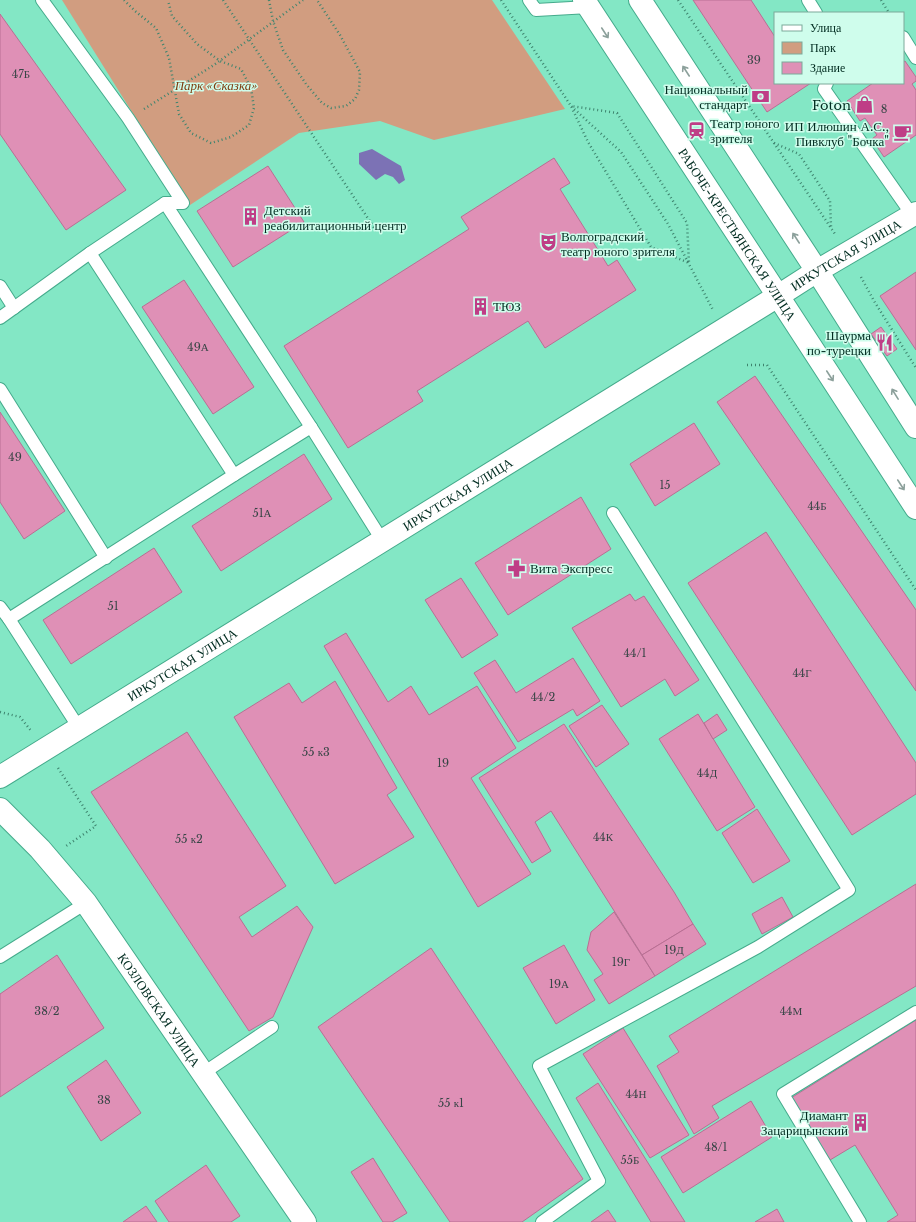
<svg xmlns="http://www.w3.org/2000/svg" width="916" height="1222" font-family="'Libre Baskerville',serif">
<rect width="100%" height="100%" fill="#83e7c5"/>
<polygon fill="#d19d80" points="62,0 492,0 565,109 434,140 380,121 299,133 190,205"/>
<polygon fill="#7c72b5" points="372,149 401,166 405,180 399,184 393,177 385,174 376,180 359,164 359,153"/>
<g fill="#df90b6" stroke="#b96e93">
<polygon points="693,0 751,0 775,37 775,83 811,83 767,112"/>
<polygon points="0,14 126,190 66,230 0,134"/>
<polygon points="905,61 916,77 916,81 912,84 916,90 916,135 884,157 872,139 877,135 865,118 860,121 847,101 873,83 903,83 903,62"/>
<polygon points="554,158 570,183 560,189 608,266 617,260 636,290 545,348 528,321 417,391 423,401 348,448 284,346 469,229 461,217"/>
<polygon points="268,166 304,222 233,267 197,211"/>
<polygon points="916,272 916,350 880,296"/>
<polygon points="184,280 254,387 213,414 142,307"/>
<polygon points="881,327 897,349 887,356 871,334"/>
<polygon points="755,376 916,610 916,691 717,402"/>
<polygon points="0,412 65,511 24,539 0,502"/>
<polygon points="694,423 720,464 655,506 630,464"/>
<polygon points="304,454 332,499 221,571 192,526"/>
<polygon points="581,497 611,549 508,615 475,563"/>
<polygon points="766,532 916,763 916,794 852,835 688,583"/>
<polygon points="154,548 182,592 71,664 43,620"/>
<polygon points="461,578 498,635 462,658 425,600"/>
<polygon points="630,594 635,601 644,596 699,680 675,696 665,679 621,707 572,628"/>
<polygon points="346,633 388,702 411,686 429,715 477,686 516,748 471,778 531,874 478,907 324,646"/>
<polygon points="573,658 600,701 577,716 573,709 518,742 474,673 495,660 516,693"/>
<polygon points="335,681 397,788 387,795 414,837 335,884 234,717 289,683 302,703"/>
<polygon points="602,705 629,744 596,767 569,726"/>
<polygon points="698,714 755,807 717,831 659,739"/>
<polygon points="717,714 727,730 713,739 704,723"/>
<polygon points="564,724 674,892 693,924 642,955 551,811 535,822 551,851 532,863 479,778"/>
<polygon points="187,732 286,886 239,917 252,937 297,906 313,927 273,1017 249,1031 91,792"/>
<polygon points="757,809 790,861 753,883 722,833"/>
<polygon points="916,884 916,986 712,1106 719,1118 694,1134 657,1066 679,1052 669,1036"/>
<polygon points="782,897 793,917 762,934 752,914"/>
<polygon points="614,912 655,976 609,1004 594,980 603,974 587,950 591,932"/>
<polygon points="693,924 706,944 655,976 642,955"/>
<polygon points="564,945 595,1000 556,1024 523,968"/>
<polygon points="431,948 583,1179 522,1222 450,1222 318,1027"/>
<polygon points="57,955 104,1028 0,1097 0,994"/>
<polygon points="916,1020 916,1222 887,1222 898,1215 855,1145 830,1160 791,1098"/>
<polygon points="623,1028 689,1135 650,1158 583,1054"/>
<polygon points="106,1060 141,1113 101,1141 67,1087"/>
<polygon points="598,1083 685,1222 651,1222 576,1098"/>
<polygon points="751,1101 772,1137 683,1193 661,1157"/>
<polygon points="373,1158 407,1213 392,1222 383,1222 351,1172"/>
<polygon points="206,1165 240,1216 231,1222 169,1222 155,1201"/>
<polygon points="146,1206 157,1222 123,1222"/>
<polygon points="777,1209 784,1222 755,1222"/>
<polygon points="608,1210 616,1222 591,1222"/>
</g>
<g fill="none" stroke-linecap="round" stroke-linejoin="round">
<defs>
<g id="service">
<polyline points="42,0 128,118 183,203 165,203"/>
<polyline points="529,0 536,10 589,7"/>
<polyline points="808,0 816,13"/>
<polyline points="903,37 916,58"/>
<polyline points="827,83 824,89 915,219"/>
<polyline points="90,253 234,475"/>
<polyline points="0,286 14,308"/>
<polyline points="0,318 90,253 165,203 311,427 382,540"/>
<polyline points="0,389 106,558"/>
<polyline points="0,607 9,619 79,728"/>
<polyline points="9,619 234,475 311,427"/>
<polyline points="0,957 86,903"/>
<polyline points="202,1074 272,1027"/>
<polyline points="542,1222 599,1181 539,1066 758,947 849,890 613,513"/>
<polyline points="860,1222 783,1094 916,1012"/>
</g>
<g id="minor">
<path id="s1" d="M0,777L778,296L817,271L916,213"/>
</g>
<g id="tertiary">
<path id="s2" d="M0,809L40,849L86,903L305,1222"/>
</g>
<g id="primary">
<path id="s3" d="M584,0L778,296L916,508"/>
<polyline points="640,0 817,271 916,427"/>
</g>
</defs>
<use href="#service" stroke="#45ab8c" stroke-width="14"/>
<use href="#minor" stroke="#45ab8c" stroke-width="24"/>
<use href="#tertiary" stroke="#45ab8c" stroke-width="24"/>
<use href="#primary" stroke="#45ab8c" stroke-width="24"/>
<g stroke="#3e846e" stroke-width="2.5" stroke-dasharray="1 3" stroke-linecap="butt">
<polyline points="124,0 135,11 156,28 169,58 179,114 191,133 211,143 231,137 249,125 254,108 251,88 241,69 220,61 197,44 172,16 168,0"/>
<polyline points="223,0 377,232"/>
<polyline points="269,0 273,21 283,50 306,84 322,103 331,108 346,106 355,99 359,90 360,72 340,35 317,0"/>
<polyline points="501,0 571,106 588,142 651,247 689,263 687,223 617,113 571,106 621,152 668,224 713,310"/>
<polyline points="678,0 835,234"/>
<polyline points="881,0 889,13"/>
<polyline points="144,109 214,65 303,0"/>
<polyline points="774,143 799,154 830,201 831,227"/>
<polyline points="861,277 874,301 916,368"/>
<polyline points="747,365 767,365 916,590"/>
<polyline points="0,712 20,717 32,732"/>
<polyline points="58,768 96,826 66,846"/>
</g>
<use href="#service" stroke="#fff" stroke-width="12"/>
<use href="#minor" stroke="#fff" stroke-width="22"/>
<use href="#tertiary" stroke="#fff" stroke-width="22"/>
<use href="#primary" stroke="#fff" stroke-width="22"/>
</g>
<defs><path id="oneway-shaft" d="M-6 0H5M1.5-3L5.5 0L1.5 3" fill="none" stroke-width="1.6" stroke-linecap="round" stroke-linejoin="round"/></defs>
<g stroke="#8ca09b">
<use href="#oneway-shaft" transform="translate(605 33) rotate(57)"/>
<use href="#oneway-shaft" transform="translate(686 71) rotate(-123)"/>
<use href="#oneway-shaft" transform="translate(796 238) rotate(-123)"/>
<use href="#oneway-shaft" transform="translate(830 376) rotate(57)"/>
<use href="#oneway-shaft" transform="translate(895 394) rotate(-122)"/>
<use href="#oneway-shaft" transform="translate(901 485) rotate(57)"/>
</g>
<defs>
<symbol id="bank-bare" viewBox="-9 -9 18 18"><path d="M-6-4H6V4H-6ZM0-2.3a2.3 2.3 0 1 0 0 4.6a2.3 2.3 0 1 0 0-4.6Z" fill="#bf3d86" stroke="#cffdec" stroke-width="2.5" paint-order="stroke"/></symbol>
<symbol id="shop-bare" viewBox="-9 -9 18 18"><path d="M-5-2.5h2.3a2.7 3.5 0 0 1 5.4 0H5L5.5 6h-11ZM-1.5-2.5h3a1.5 2.3 0 0 0-3 0Z" fill="#bf3d86" stroke="#cffdec" stroke-width="2.5" paint-order="stroke"/></symbol>
<symbol id="station-bare" viewBox="-9 -9 18 18"><path d="M-3-6H3Q5-6 5-4V2Q5 4 3 4L4.5 6H3L1.5 4h-3L-3 6H-4.5L-3 4Q-5 4-5 2V-4Q-5-6-3-6ZM-3.5-4v3h7v-3ZM-3.5 1v1.5H-2V1ZM2 1v1.5H3.5V1Z" fill="#bf3d86" stroke="#cffdec" stroke-width="2.5" paint-order="stroke"/></symbol>
<symbol id="cafe-bare" viewBox="-9 -9 18 18"><path d="M-5.5-4.5H6V0H3Q3 3.5 0 3.5H-2.5Q-5.5 3.5-5.5 0ZM3-3.2v2h1.7v-2ZM-6 4.5H4V6H-6Z" fill="#bf3d86" stroke="#cffdec" stroke-width="2.5" paint-order="stroke"/></symbol>
<symbol id="building-bare" viewBox="-9 -9 18 18"><path d="M-4-6H4V6H1V3H-1V6H-4ZM-2.5-4.3h1.7v1.8h-1.7ZM.8-4.3h1.7v1.8H.8ZM-2.5-1h1.7V.8h-1.7ZM.8-1h1.7V.8H.8Z" fill="#bf3d86" stroke="#cffdec" stroke-width="2.5" paint-order="stroke"/></symbol>
<symbol id="theatre-bare" viewBox="-9 -9 18 18"><path d="M-5-5.5Q0-4 5-5.5V0Q5 5 0 6Q-5 5-5 0ZM-3.3-2.5H-1v1.5H-3.3ZM1-2.5H3.3v1.5H1ZM-2.8 1Q0 5.5 2.8 1Z" fill="#bf3d86" stroke="#cffdec" stroke-width="2.5" paint-order="stroke"/></symbol>
<symbol id="restaurant-bare" viewBox="-9 -9 18 18"><path d="M-5-6h1v4h1v-4h1v4h1v-4h1v5L-1.5 .5V6h-2V.5L-5-1ZM5-6V6H3V1.5H1.5Q1.5-4 5-6Z" fill="#bf3d86" stroke="#cffdec" stroke-width="2.5" paint-order="stroke"/></symbol>
<symbol id="pharmacy-bare" viewBox="-9 -9 18 18"><path d="M-2-6h4v4h4v4h-4v4h-4v-4h-4v-4h4Z" fill="#bf3d86" stroke="#cffdec" stroke-width="2.5" paint-order="stroke"/></symbol>
</defs>
<g fill-rule="evenodd">
<use href="#bank-bare" x="748" y="84" width="25" height="25"/>
<use href="#shop-bare" x="852" y="92" width="25" height="25"/>
<use href="#station-bare" x="684" y="118" width="25" height="25"/>
<use href="#cafe-bare" x="890" y="120" width="25" height="25"/>
<use href="#building-bare" x="238" y="204" width="25" height="25"/>
<use href="#theatre-bare" x="536" y="230" width="25" height="25"/>
<use href="#building-bare" x="468" y="294" width="25" height="25"/>
<use href="#restaurant-bare" x="872" y="330" width="25" height="25"/>
<use href="#pharmacy-bare" x="504" y="556" width="25" height="25"/>
<use href="#building-bare" x="848" y="1110" width="25" height="25"/>
</g>
<g text-anchor="middle" stroke-width="3" stroke-linejoin="round" paint-order="stroke">
<g font-size="11" fill="#384546">
<text x="754" y="64">39</text>
<text x="21" y="78">47Б</text>
<text x="884" y="113">8</text>
<text x="198" y="351">49А</text>
<text x="15" y="461">49</text>
<text x="665" y="489">15</text>
<text x="817" y="510">44Б</text>
<text x="262" y="517">51А</text>
<text x="113" y="610">51</text>
<text x="635" y="657">44/1</text>
<text x="802" y="677">44Г</text>
<text x="543" y="701">44/2</text>
<text x="316" y="756">55 к3</text>
<text x="443" y="767">19</text>
<text x="707" y="777">44Д</text>
<text x="603" y="841">44К</text>
<text x="189" y="843">55 к2</text>
<text x="674" y="954">19Д</text>
<text x="621" y="966">19Г</text>
<text x="559" y="988">19А</text>
<text x="47" y="1015">38/2</text>
<text x="791" y="1015">44М</text>
<text x="636" y="1098">44Н</text>
<text x="104" y="1104">38</text>
<text x="451" y="1107">55 к1</text>
<text x="716" y="1151">48/1</text>
<text x="630" y="1164">55Б</text>
</g>
<g font-size="13" font-style="italic" fill="#7d3c0f" stroke="#cffdec">
<text x="216" y="90">Парк «Сказка»</text>
</g>
<g font-size="13" fill="#002c20" stroke="#cffdec" text-anchor="end">
<text x="748" y="94">Национальный<tspan x="748" dy="15">стандарт</tspan></text>
<text x="851" y="110">Foton</text>
<text x="710" y="128" text-anchor="start">Театр юного<tspan x="710" dy="15">зрителя</tspan></text>
<text x="889" y="131">ИП Илюшин А.С.,<tspan x="889" dy="15">Пивклуб "Бочка"</tspan></text>
<text x="264" y="215" text-anchor="start">Детский<tspan x="264" dy="15">реабилитационный центр</tspan></text>
<text x="561" y="241" text-anchor="start">Волгоградский<tspan x="561" dy="15">театр юного зрителя</tspan></text>
<text x="493" y="311" text-anchor="start">ТЮЗ</text>
<text x="871" y="340">Шаурма<tspan x="871" dy="15">по-турецки</tspan></text>
<text x="530" y="573" text-anchor="start">Вита Экспресс</text>
<text x="848" y="1120">Диамант<tspan x="848" dy="15">Зацарицынский</tspan></text>
</g>
<g font-size="13" fill="#002c20" stroke="#cffdec">
<text dy="5" stroke="none"><textPath href="#s3" startOffset="280">РАБОЧЕ-КРЕСТЬЯНСКАЯ УЛИЦА</textPath></text>
<text dy="5" stroke="none"><textPath href="#s1" startOffset="994">ИРКУТСКАЯ УЛИЦА</textPath></text>
<text dy="5" stroke="none"><textPath href="#s1" startOffset="538">ИРКУТСКАЯ УЛИЦА</textPath></text>
<text dy="5" stroke="none"><textPath href="#s1" startOffset="214">ИРКУТСКАЯ УЛИЦА</textPath></text>
<text dy="5" stroke="none"><textPath href="#s2" startOffset="257">КОЗЛОВСКАЯ УЛИЦА</textPath></text>
</g>
</g>
<rect x="774" y="12" width="130" height="72" fill="#cffdec" stroke="#7ca99a"/>
<rect x="782" y="25" width="20" height="6" fill="#ffffff" stroke="#7ca99a"/>
<text x="810" y="32" font-size="12" fill="#002c20">Улица</text>
<rect x="782" y="42" width="20" height="12" fill="#d19d80" stroke="#7ca99a"/>
<text x="810" y="52" font-size="12" fill="#002c20">Парк</text>
<rect x="782" y="62" width="20" height="12" fill="#df90b6" stroke="#7ca99a"/>
<text x="810" y="72" font-size="12" fill="#002c20">Здание</text>
</svg>
